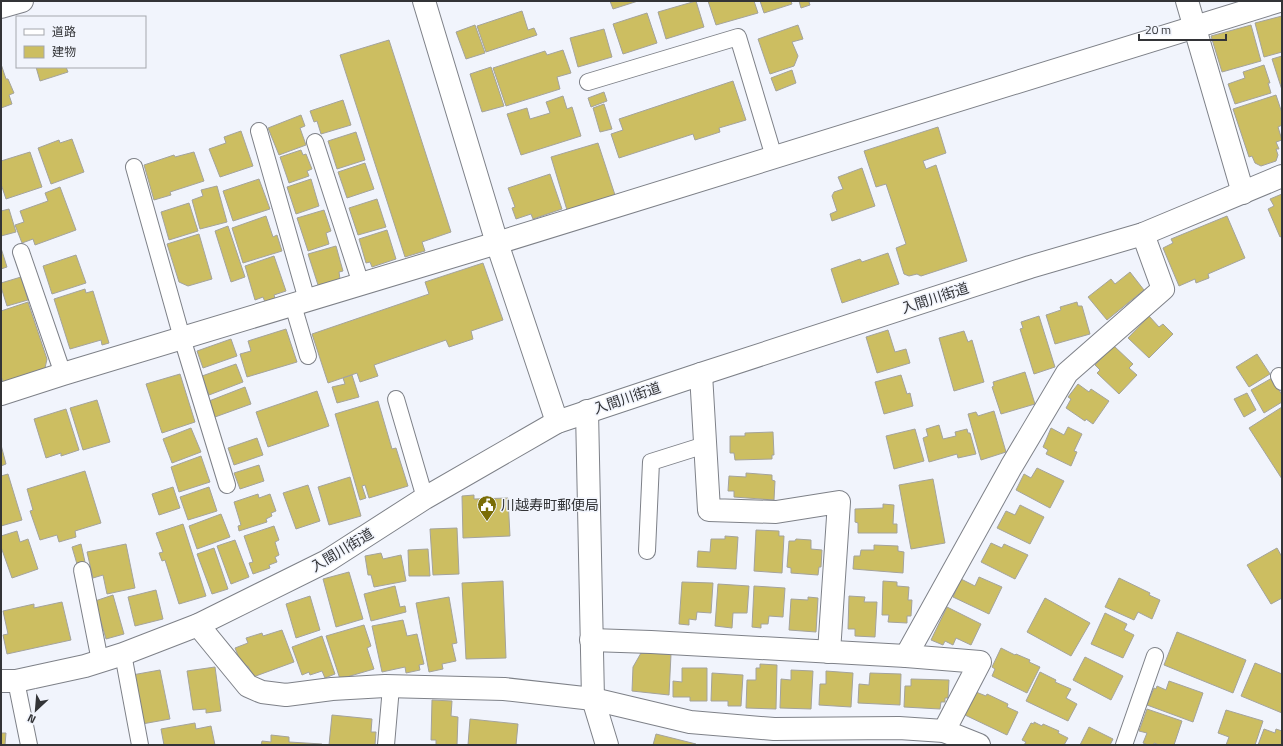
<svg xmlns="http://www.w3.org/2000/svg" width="1283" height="746" font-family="'Titillium Web','Noto Sans JP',sans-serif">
<rect width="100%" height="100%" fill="#f1f4fc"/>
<g fill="#ccbe61" stroke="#a4a39c">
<polygon points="610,1 638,1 613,9"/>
<polygon points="696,1 704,27 666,39 658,12"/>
<polygon points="708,1 754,1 758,13 716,25"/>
<polygon points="760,1 791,1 792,4 764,13"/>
<polygon points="799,1 812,1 809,2 810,5 801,8"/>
<polygon points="522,11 528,30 534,28 537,35 486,52 477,26"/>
<polygon points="647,13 657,43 623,54 613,24"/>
<polygon points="1282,16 1282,52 1264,57 1255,23"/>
<polygon points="475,25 485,53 466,59 456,32"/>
<polygon points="798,25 803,39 792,42 798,56 794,66 770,74 758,39"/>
<polygon points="1251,25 1261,61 1222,72 1211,36"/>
<polygon points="604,29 612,57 578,67 570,38"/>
<polygon points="389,40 451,232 422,242 425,251 405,257 340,55"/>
<polygon points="563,50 571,73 557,77 560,89 506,106 493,68 545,51 547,55"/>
<polygon points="1282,56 1282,90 1272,59"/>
<polygon points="1,64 6,79 8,79 14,93 9,95 12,104 1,108"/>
<polygon points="1264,65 1270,83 1268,83 1271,93 1235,104 1228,84 1245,78 1243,72"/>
<polygon points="36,67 66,67 68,72 40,81"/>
<polygon points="491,67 504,106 482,112 470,74"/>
<polygon points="792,70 796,83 776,91 771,78"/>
<polygon points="733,81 746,120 719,128 720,132 695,140 693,134 619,158 611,134 623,130 619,119"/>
<polygon points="604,92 607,101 591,107 588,98"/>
<polygon points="1276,95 1282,113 1282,125 1278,127 1282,140 1276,142 1279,149 1276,149 1278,155 1276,161 1261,166 1255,163 1252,156 1249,157 1233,109"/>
<polygon points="563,96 567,109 572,107 581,136 521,155 507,114 527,108 530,119 550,113 546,102"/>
<polygon points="343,100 351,125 321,134 317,121 314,122 310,111"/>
<polygon points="604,104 612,129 600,132 593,108"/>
<polygon points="301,115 305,126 300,128 306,145 279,155 268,128"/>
<polygon points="938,127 946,153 923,161 926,169 936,165 967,261 921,276 917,274 909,276 904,274 896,248 906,244 886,184 876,187 864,151"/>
<polygon points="241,131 253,166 220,177 209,149 226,143 224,137"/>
<polygon points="356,132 365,160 337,169 328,141"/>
<polygon points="72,139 84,172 51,184 38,148 59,140 60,143"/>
<polygon points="598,143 615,195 567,210 551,157"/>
<polygon points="301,150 303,155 306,154 312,169 307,171 309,176 289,183 280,157"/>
<polygon points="30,152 42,187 6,199 1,184 1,161"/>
<polygon points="194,152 204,181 170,192 171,195 154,200 144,165 174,155 175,157"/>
<polygon points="365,163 374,189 347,198 338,172"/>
<polygon points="862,168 875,206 832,221 830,214 837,211 832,196 834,192 843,189 838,177"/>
<polygon points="550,174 562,209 533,219 531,214 516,219 512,208 515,207 508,188"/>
<polygon points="259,179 270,209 233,221 223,191"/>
<polygon points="311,179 319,206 296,214 287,187"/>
<polygon points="217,186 227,222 200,229 192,200 203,196 201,190"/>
<polygon points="60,187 76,230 35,245 33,239 22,243 15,225 24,222 20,211 48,201 45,193"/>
<polygon points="1282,194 1282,236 1280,237 1268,209 1274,206 1270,199"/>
<polygon points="377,199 386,227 358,235 349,208"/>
<polygon points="189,203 198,231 169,240 161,212"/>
<polygon points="9,209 16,232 1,236 1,211"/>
<polygon points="324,210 331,231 326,233 329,244 308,251 297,218"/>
<polygon points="266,216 273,237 277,235 282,251 243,263 232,228"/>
<polygon points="1227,216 1245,258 1208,274 1209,278 1196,283 1195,279 1179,286 1163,248 1173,243 1171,239"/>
<polygon points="228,226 245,277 231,282 215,231"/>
<polygon points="387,230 396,259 372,267 370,262 366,263 359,239"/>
<polygon points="199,234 212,279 188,286 179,282 167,244"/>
<polygon points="336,246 343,271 339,272 340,279 318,285 308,254"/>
<polygon points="1,248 7,267 1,269"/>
<polygon points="888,253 899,284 842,303 831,269 860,259 862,262"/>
<polygon points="76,255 86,283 52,294 43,266"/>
<polygon points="274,256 286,291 274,295 275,298 265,302 263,297 255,300 245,266"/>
<polygon points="483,263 503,320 471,331 473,339 449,347 446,340 374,365 378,376 360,382 357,373 328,383 312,334 429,294 425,282"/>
<polygon points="1130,272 1144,290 1107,320 1088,297 1111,279 1115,284"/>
<polygon points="21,277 28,300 7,306 1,287 1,283"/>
<polygon points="85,289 86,293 93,291 109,343 102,345 101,340 70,349 54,299"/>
<polygon points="28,302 47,359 45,368 3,382 1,376 1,311"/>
<polygon points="1077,302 1078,306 1082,306 1090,334 1055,344 1046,315 1061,310 1060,307"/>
<polygon points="1039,316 1055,367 1034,374 1020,329 1023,328 1021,322"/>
<polygon points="1149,316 1159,327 1163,324 1173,334 1149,358 1128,338"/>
<polygon points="286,329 297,362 247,377 240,354 251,351 248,341"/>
<polygon points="888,330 895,352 906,349 910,363 877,373 866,337"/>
<polygon points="964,331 968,342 972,340 984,382 954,391 939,338"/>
<polygon points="231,339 237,356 203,368 197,351"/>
<polygon points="1114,346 1133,364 1129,368 1137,375 1119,394 1097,373 1100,370 1095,365"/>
<polygon points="1257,354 1270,374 1249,387 1236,367"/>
<polygon points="236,364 243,382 209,395 202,376"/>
<polygon points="1025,372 1035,404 1001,414 992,387 994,386 993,382"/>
<polygon points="180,374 195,422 162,433 146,384"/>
<polygon points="352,375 359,397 337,403 332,387 345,384 343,378"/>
<polygon points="901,375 907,394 910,393 913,406 884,414 875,382"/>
<polygon points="1272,378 1282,395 1282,402 1264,413 1251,390"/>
<polygon points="1078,384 1089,392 1091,389 1109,401 1093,424 1086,419 1085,421 1066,408 1071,399 1068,397"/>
<polygon points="245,387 251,404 215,417 209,401"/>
<polygon points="317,391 329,426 268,447 256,412"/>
<polygon points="1247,393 1256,410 1244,417 1234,399"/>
<polygon points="97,400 110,442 83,450 70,408"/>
<polygon points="378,401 392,449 396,448 408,486 369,498 365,485 362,486 366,498 360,500 335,414"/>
<polygon points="1282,407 1282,479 1249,428"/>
<polygon points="66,409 79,450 61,456 61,453 46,458 34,419"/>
<polygon points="994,411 1006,452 981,460 968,414 976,412 978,416"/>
<polygon points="939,425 943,439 956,436 955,432 967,429 968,433 970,433 976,454 958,458 957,454 929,462 923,438 928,436 926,429"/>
<polygon points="1068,427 1082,434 1074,451 1077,452 1071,466 1046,454 1048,450 1043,447 1051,428 1064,435"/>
<polygon points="191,428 201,452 172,463 163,439"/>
<polygon points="915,429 924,461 894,469 886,436"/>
<polygon points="773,432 774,455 772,455 772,459 735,460 734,453 730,453 730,436 745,436 745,433"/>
<polygon points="257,438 263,455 234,465 228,448"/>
<polygon points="1,445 6,464 1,466"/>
<polygon points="201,456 210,482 179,492 171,467"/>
<polygon points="259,465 264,481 240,489 234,473"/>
<polygon points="1037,468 1064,481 1050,508 1016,490 1024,474 1031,478"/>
<polygon points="85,471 101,523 75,531 76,537 59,542 57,535 40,540 30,511 33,510 27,489"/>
<polygon points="746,473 772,475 772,480 775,481 774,500 734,497 734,491 728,491 729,476 746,477"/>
<polygon points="8,474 22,520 1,526 1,476"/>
<polygon points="350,477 361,516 329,525 318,487"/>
<polygon points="933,479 945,543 911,549 899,485"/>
<polygon points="308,485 320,521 296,529 283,493"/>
<polygon points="173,487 180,508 159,515 152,494"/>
<polygon points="209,487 217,511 188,520 180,497"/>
<polygon points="258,494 259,498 270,494 276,511 271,513 272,516 266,519 267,522 239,531 238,526 241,525 234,502"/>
<polygon points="474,495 474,499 508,498 510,536 463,538 462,496"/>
<polygon points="883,504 894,505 893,524 897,524 897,533 858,533 858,523 855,522 855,509 883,508"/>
<polygon points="1020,505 1044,517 1030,544 997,528 1006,511 1015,515"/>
<polygon points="221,514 230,537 197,549 189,526"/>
<polygon points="183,524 206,596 179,604 165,560 162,561 159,553 163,552 156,533"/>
<polygon points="274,526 279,540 275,542 279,555 275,557 277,562 269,565 270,568 253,574 249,563 253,562 244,536"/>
<polygon points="457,528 459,574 433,575 430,529"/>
<polygon points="756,530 779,531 779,536 784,536 782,573 754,571"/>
<polygon points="17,531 20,542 28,539 38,569 12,578 1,547 1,536"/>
<polygon points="725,536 738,537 736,569 697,567 698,551 710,552 711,539 725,539"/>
<polygon points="796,539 811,540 811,549 822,550 821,567 819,567 818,575 791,573 791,568 787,567 789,541 795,541"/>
<polygon points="235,540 249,577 231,584 217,546"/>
<polygon points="991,543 1002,548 1004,544 1028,555 1015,579 981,562"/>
<polygon points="81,544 85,562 77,564 72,547"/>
<polygon points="126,544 135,588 107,594 103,575 93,578 87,552"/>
<polygon points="874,545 898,546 898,551 904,552 903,573 853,569 854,556 860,556 861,550 874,550"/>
<polygon points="214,548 228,589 212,594 197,554"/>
<polygon points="1277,548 1282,557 1282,598 1271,604 1247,565"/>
<polygon points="428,549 430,576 409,576 408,550"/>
<polygon points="381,553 383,559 401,555 406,581 374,587 371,575 368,575 365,556"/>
<polygon points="349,572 363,619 336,627 323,579"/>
<polygon points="979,577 1002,587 989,614 953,597 961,579 975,586"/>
<polygon points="1119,578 1150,593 1149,595 1160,600 1152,619 1138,612 1134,620 1105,607"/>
<polygon points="503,581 506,658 466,659 462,583"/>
<polygon points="883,581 897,582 897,586 909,587 908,600 912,600 911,616 907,616 907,623 888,622 889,615 882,615"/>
<polygon points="682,582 713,583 711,613 697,612 696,620 689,619 689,625 679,624"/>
<polygon points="718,584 749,586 747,613 733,613 732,628 715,626"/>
<polygon points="395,586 400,607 405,606 406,612 371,621 364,594"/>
<polygon points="754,586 785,588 783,617 769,616 768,624 761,624 761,628 752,627"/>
<polygon points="156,590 163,619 135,626 128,597"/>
<polygon points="113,595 124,634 106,639 95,601"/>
<polygon points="310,596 320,630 296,638 286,604"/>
<polygon points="849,596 865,597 864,602 877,602 875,637 855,636 855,629 848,629"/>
<polygon points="449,597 457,643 452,644 456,661 442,664 443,669 429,672 416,603"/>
<polygon points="808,597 818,598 816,632 789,630 791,599 808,600"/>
<polygon points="1045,598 1090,623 1071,656 1027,632"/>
<polygon points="62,602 71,640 7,654 3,635 8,634 3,611 34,604 34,608"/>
<polygon points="947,607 981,624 971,645 956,638 953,645 945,641 943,645 931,640"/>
<polygon points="1105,613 1127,624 1124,630 1134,635 1123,658 1091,644"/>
<polygon points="403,620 407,636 417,634 424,664 419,665 420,670 406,673 405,667 382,672 372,626"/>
<polygon points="364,625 371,646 367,648 374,669 340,679 326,636"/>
<polygon points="282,630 294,662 253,677 248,666 243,668 235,648 248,643 246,638 262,633 263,636"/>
<polygon points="1177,632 1246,660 1233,693 1164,665"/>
<polygon points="322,636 335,674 325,678 322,671 310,675 309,672 302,675 292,647"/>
<polygon points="1001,648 1015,655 1016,654 1030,660 1029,662 1040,667 1027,693 992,676 995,669 992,667"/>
<polygon points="641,653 671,654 669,695 632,691 633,667"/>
<polygon points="1085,657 1123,676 1111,700 1073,680"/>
<polygon points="1255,663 1282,674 1282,713 1241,696"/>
<polygon points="760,664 777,665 776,709 746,708 747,680 756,680 756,668 760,668"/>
<polygon points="215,667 221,711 206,713 206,709 193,710 187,671"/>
<polygon points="682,668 707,668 707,701 690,701 690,697 673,697 673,681 682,682"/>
<polygon points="160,670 170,719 142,724 132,675"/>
<polygon points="791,670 813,671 811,709 780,708 781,679 791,680"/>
<polygon points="826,671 853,673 851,707 819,705 820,684 826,684"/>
<polygon points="1040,672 1056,680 1055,682 1071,689 1066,698 1077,704 1068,721 1026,701"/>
<polygon points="712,673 743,675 741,706 728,706 728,701 711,701"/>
<polygon points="870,673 901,674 900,705 858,703 859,684 869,685"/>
<polygon points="911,679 949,680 948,698 945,698 945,702 941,702 940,709 904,707 905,686 911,686"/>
<polygon points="1169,681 1203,693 1193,722 1147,705 1154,688 1156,689 1157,686 1166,690"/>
<polygon points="976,692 986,696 987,694 1008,704 1007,707 1018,712 1007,735 965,715"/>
<polygon points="432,700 452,701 451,716 458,717 457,745 436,745 436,740 431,740"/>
<polygon points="1147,709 1182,721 1174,745 1159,745 1154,743 1154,745 1148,745 1143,743 1147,733 1139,731"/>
<polygon points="1226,710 1263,721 1255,745 1226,745 1229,737 1218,733"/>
<polygon points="332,715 372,719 371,732 376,732 375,745 329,745"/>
<polygon points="470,719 518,724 516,745 468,745"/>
<polygon points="1034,722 1042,726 1043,724 1059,731 1058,733 1068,738 1064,745 1024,745 1026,742 1022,740 1031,723 1034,724"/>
<polygon points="195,723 196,729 211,726 215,745 164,745 161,729"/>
<polygon points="1089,727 1113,739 1110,745 1080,745"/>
<polygon points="1264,729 1275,733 1276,729 1282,731 1282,745 1258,745"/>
<polygon points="1,733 6,733 5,745 1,745"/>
<polygon points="656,734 696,744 696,745 653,745"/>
<polygon points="271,735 289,737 289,742 322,744 322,745 261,745 262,741 271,742"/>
</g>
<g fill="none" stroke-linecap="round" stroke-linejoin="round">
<defs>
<g id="lane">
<polyline points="588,82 738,37 774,157"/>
<polyline points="259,131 307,300"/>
<polyline points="315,142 361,284"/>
<polyline points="134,167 182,338 227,485"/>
<polyline points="21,252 63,374"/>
<polyline points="293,305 308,356"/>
<polyline points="1279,376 1282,382"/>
<polyline points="396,399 425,498"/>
<polyline points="647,551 651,462 705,445"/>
<polyline points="82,570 100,661"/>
<polyline points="123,654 140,745"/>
<polyline points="16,681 29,745"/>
<polyline points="386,745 391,687"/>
<polyline points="1124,745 1155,656"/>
</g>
<g id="street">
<polyline points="1187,1 1243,193"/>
<polyline points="1,7 22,1"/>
<polyline points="701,374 709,510 776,512 839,502 829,652"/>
<polyline points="1,394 63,374 497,243 1279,1"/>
<polyline points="587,411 593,699 607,745"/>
<polyline points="198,625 248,686 262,692 286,695 332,689 385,686 504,689 593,699 690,722 774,729 899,728 944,731 979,745"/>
<polyline points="591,640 651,642 906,656 1011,467 1067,373 1163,289 1143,234"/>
<polyline points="906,656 980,662 944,731"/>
<polyline points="1,681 16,681 85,666 123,654 198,625 327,561 425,498 557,422 701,374 1030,267 1143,234 1282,176"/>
</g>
<polyline id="secondary" points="424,1 497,243 557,422"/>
</defs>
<use href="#lane" stroke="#7e8188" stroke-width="18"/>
<use href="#street" stroke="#7e8188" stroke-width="24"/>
<use href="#secondary" stroke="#7e8188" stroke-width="24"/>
<use href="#lane" stroke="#fff" stroke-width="16"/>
<use href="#street" stroke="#fff" stroke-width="22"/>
<use href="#secondary" stroke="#fff" stroke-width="22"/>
</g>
<defs>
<symbol id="civic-pin" viewBox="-11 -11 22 30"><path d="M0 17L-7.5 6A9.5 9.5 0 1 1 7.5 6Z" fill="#796c06" stroke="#f1f4fc"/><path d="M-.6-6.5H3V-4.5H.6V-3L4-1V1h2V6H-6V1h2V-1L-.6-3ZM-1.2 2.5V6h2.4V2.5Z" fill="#fff"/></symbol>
</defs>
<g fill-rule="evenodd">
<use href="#civic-pin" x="476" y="494" width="22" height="30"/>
</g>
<g text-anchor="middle" stroke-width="3" stroke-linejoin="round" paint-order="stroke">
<g font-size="14" fill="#333437" stroke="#f1f4fc">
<text transform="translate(935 298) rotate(-18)" y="5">入間川街道</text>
<text transform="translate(627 398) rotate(-19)" y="5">入間川街道</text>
<text transform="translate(342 550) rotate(-31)" y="5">入間川街道</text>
</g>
<g font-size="14" fill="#333437" stroke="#f1f4fc" text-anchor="start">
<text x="501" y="510">川越寿町郵便局</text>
</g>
</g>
<rect width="1283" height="746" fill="none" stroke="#333437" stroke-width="4"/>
<rect x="16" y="16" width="130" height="52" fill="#f1f4fc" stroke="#a5a7ad"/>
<rect x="24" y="29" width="20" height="6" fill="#ffffff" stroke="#a5a7ad"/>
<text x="52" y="36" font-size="12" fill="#333437">道路</text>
<rect x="24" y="46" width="20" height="12" fill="#ccbe61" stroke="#a5a7ad"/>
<text x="52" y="56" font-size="12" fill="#333437">建物</text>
<g transform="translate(36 710) rotate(206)" stroke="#f1f4fc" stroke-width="3" paint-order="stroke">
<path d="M0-3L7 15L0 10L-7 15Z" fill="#333437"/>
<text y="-6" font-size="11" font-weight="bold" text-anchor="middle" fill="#333437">N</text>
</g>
<path d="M1139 34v6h87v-6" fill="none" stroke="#333437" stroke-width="2"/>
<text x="1145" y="34" font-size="12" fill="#333437" stroke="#f1f4fc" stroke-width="3" paint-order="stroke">20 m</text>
</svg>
